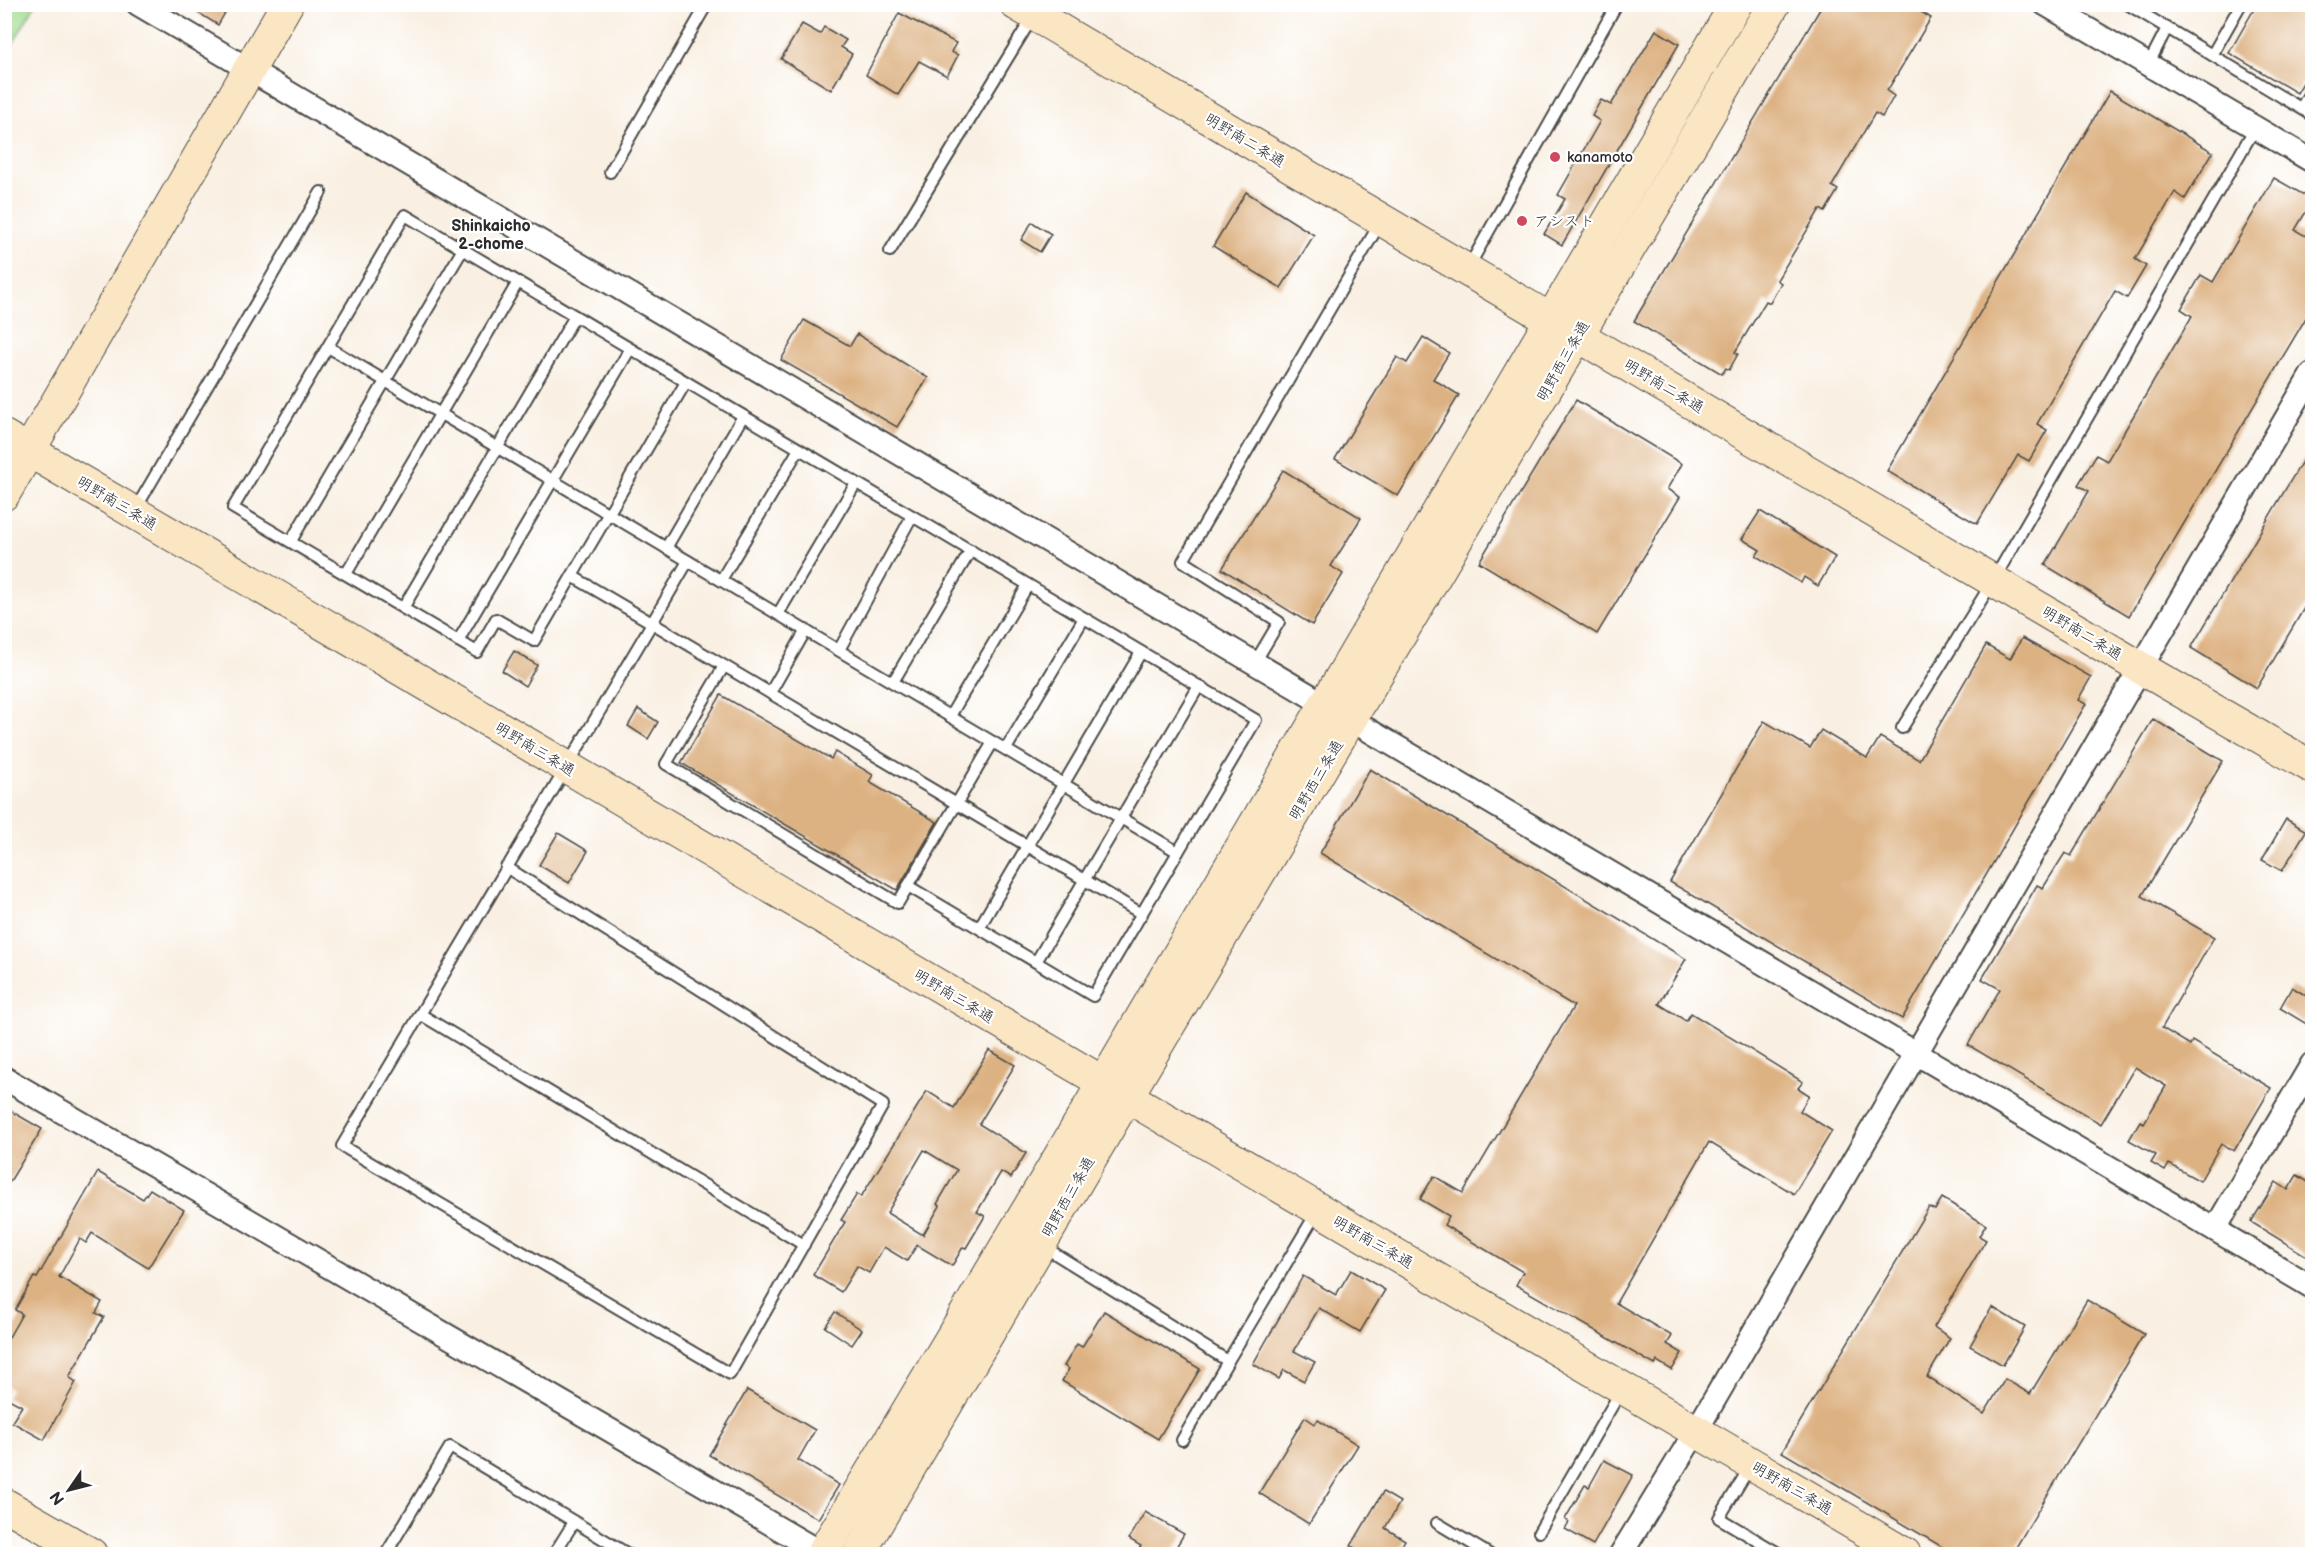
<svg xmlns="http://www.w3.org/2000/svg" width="2317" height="1559" font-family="'Balsamiq Sans','Klee One',sans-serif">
<rect width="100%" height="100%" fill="#fff"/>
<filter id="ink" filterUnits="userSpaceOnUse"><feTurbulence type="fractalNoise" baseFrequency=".0167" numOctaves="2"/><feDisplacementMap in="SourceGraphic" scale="12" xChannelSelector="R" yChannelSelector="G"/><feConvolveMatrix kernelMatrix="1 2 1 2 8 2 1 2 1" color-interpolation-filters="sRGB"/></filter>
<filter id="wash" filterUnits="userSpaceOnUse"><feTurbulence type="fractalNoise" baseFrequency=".008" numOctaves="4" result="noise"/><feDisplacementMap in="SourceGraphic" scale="24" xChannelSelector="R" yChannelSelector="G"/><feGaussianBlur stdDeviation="1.35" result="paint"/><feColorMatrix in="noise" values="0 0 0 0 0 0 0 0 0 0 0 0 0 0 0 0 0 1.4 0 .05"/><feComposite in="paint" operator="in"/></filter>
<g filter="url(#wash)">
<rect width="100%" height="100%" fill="#f9f0e3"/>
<polygon fill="#a0dc90" stroke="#66845e" stroke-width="1.5" points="5,4 35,5 5,57 4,5"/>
<g id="blocks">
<g fill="#ddb283" fill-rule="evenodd">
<polygon points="184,4 230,4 218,25"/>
<polygon points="1823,4 1908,4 1931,18 1887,91 1894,96 1882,117 1875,113 1832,186 1838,190 1825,212 1820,209 1777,280 1781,283 1770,303 1766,301 1735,352 1738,354 1729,370 1726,368 1722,374 1634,321"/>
<polygon points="2257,4 2313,4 2313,66 2297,93 2229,53"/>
<polygon points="899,13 956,43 951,52 958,55 947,76 919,61 898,95 866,75"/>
<polygon points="802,24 820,34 824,27 846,40 841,47 852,54 831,90 781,59"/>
<polygon points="1656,30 1679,44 1562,245 1544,234 1565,199 1558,195 1600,121 1592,116 1601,100 1611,105"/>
<polygon points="2110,91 2213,152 2185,199 2175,192 2135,259 2146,266 2127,298 2115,291 2037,424 2047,430 2029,461 2018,455 1977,524 1887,471"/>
<polygon points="2274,178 2313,200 2295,230 2313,240 2313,306 2129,616 2045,565 2089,491 2078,485 2096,455 2107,461 2192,316 2181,309 2201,275 2213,282"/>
<polygon points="1246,192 1314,235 1281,288 1213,246"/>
<polygon points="1032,222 1051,234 1040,252 1021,240"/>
<polygon points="804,320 850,346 857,334 928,378 897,427 781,360"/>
<polygon points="1423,337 1449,353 1433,379 1459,395 1398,496 1335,459 1397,357 1407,363"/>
<polygon points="1576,400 1682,464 1667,489 1680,497 1597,634 1479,562"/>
<polygon points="2313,443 2313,593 2257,688 2191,648"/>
<polygon points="1283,470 1361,518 1331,566 1343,574 1312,625 1222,569"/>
<polygon points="1760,511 1835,557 1818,586 1804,577 1801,583 1756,556 1760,550 1742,539"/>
<polygon points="2022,638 2091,677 2078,700 2086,704 1902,1019 1670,882 1764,721 1810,748 1821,730 1867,758 1880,737 1919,760 1986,645 2010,659"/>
<polygon points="514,651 537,665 525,686 502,671"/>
<polygon points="721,695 831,759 835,752 873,775 869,782 937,822 897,890 681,763"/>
<polygon points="638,709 658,722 648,739 628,726"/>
<polygon points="2153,719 2223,761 2142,896 2214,937 2162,1028 2190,1045 2192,1041 2271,1088 2234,1151 2221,1144 2200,1181 2169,1164 2165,1171 2151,1163 2156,1155 2129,1140 2140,1121 2144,1123 2166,1086 2135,1067 2101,1124 1968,1045 2000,989 1982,979 2037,885 2043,888 2065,853 2071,856"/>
<polygon points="1370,769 1686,959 1659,1004 1686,1021 1691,1013 1803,1082 1798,1088 1809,1095 1800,1111 1832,1131 1794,1194 1709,1142 1616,1303 1672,1336 1667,1344 1682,1353 1672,1370 1657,1361 1655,1365 1516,1285 1523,1272 1444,1225 1449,1216 1420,1199 1434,1176 1463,1193 1574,1006 1320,853"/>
<polygon points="2286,819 2306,831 2282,871 2262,860"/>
<polygon points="558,833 588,851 569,883 539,865"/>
<polygon points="2292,987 2313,1000 2313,1028 2280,1008"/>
<path d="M989,1050L1015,1065L979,1124L1026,1153L1011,1178L1001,1172L977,1212L985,1216L966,1248L963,1247L952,1266L917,1245L907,1261L884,1247L869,1273L857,1266L841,1292L813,1275L845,1222L841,1220L857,1194L861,1197L927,1091L954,1108ZM924,1150L957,1170L937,1204L940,1206L923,1235L887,1213Z"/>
<polygon points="4,1107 42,1129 4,1191"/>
<polygon points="98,1172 143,1199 150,1189 184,1210 148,1268 92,1233 86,1243 80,1239 59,1277 102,1302 96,1313 104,1317 69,1377 76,1382 44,1440 12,1422 22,1406 7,1398 11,1389 4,1385 4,1346 22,1314 15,1310 34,1277 37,1278"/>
<polygon points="2297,1175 2313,1185 2313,1260 2251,1222 2276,1182 2288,1190"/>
<polygon points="1942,1198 1986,1225 1979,1236 1986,1240 1934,1327 1950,1338 1927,1377 1984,1414 2005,1379 2030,1394 2087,1300 2144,1334 2012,1554 1954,1554 1782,1452 1929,1207 1935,1210"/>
<polygon points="1351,1270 1385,1290 1360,1332 1319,1308 1294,1351 1315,1362 1304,1381 1284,1370 1279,1379 1253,1364 1303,1276 1336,1295"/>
<polygon points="1992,1307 2025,1327 2003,1365 1970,1346"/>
<polygon points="1104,1311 1200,1369 1158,1439 1062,1381 1069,1369 1064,1366 1077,1344 1082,1347"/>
<polygon points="835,1312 862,1330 852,1345 825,1327"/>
<polygon points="747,1390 815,1430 798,1460 839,1485 818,1519 709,1455"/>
<polygon points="1305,1417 1315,1424 1318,1420 1358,1445 1309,1524 1259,1493"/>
<polygon points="1604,1460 1633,1475 1593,1545 1565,1529 1569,1522 1565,1519 1585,1485 1589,1487"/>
<polygon points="1383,1492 1400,1502 1385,1528 1405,1540 1397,1554 1366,1554 1351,1546"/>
<polygon points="1145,1512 1184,1534 1172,1554 1136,1554 1141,1546 1129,1539"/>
</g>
</g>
</g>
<g filter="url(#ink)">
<use href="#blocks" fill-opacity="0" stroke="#4a4947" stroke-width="1.5"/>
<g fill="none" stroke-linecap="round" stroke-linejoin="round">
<defs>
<g id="lane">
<polyline points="2127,4 2312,115"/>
<polyline points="2212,55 2241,4"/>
<polyline points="2148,65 2167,28"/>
<polyline points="2301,108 2312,89"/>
<polyline points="610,172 707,4"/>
<polyline points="890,251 1032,18"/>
<polyline points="1468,268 1617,4"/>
<polyline points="328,347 1178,852"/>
<polyline points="135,510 321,192"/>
<polyline points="291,541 463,249"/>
<polyline points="666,548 743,416"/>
<polyline points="688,561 652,623 572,576 534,641 496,619 477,652 233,508 405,215 1256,720 1093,996 908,886 993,742"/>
<polyline points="346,574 518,282"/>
<polyline points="572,576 686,382"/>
<polyline points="721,580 799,449"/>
<polyline points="403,608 575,316"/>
<polyline points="778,614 856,483"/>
<polyline points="458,641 630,349"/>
<polyline points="839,650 912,516"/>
<polyline points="1254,664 1279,622 1183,561 1380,223"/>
<polyline points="724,666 666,764 898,903 908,886"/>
<polyline points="893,682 971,550"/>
<polyline points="770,693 806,630"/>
<polyline points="950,716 1028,585"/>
<polyline points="1902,728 1993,581 2255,128"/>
<polyline points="1006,749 1084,618"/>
<path d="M506,867L883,1105L730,1374L342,1146C445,972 549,798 652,623L1142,914"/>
<polyline points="979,928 1141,652"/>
<polyline points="1036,962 1199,686"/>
<polyline points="420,1014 804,1245"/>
<polyline points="1041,1245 1228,1361 1318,1210"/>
<polyline points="1182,1440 1228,1361"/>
<polyline points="1751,1465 1719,1518 1780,1554"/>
<polyline points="1437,1523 1489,1554"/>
<polyline points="1539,1532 1622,1389"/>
<polyline points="386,1554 450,1447 628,1554"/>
<polyline points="554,1554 574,1522"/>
<polyline points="1863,1554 1874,1537"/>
</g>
<g id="street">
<polyline points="138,4 2312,1287"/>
<polyline points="2045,4 2312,161"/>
<polyline points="4,1078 823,1554"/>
<polyline points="2215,1229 2312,1064"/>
<polyline points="1621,1554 1696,1431 2312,374"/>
</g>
<g id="secondary">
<polyline points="1016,4 2141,668 2312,767"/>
<polyline points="4,436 1905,1554"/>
<polyline points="4,494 287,4"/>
<polyline points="4,1504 91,1554"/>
<polyline points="822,1554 1085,1114 1736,4"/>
<polyline points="859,1554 1126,1098 1774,4"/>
</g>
</defs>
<use href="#lane" stroke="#4a4947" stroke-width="14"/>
<use href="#street" stroke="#4a4947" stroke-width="26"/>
<use href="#secondary" stroke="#4a4947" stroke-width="34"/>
<use href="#lane" stroke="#fff" stroke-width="10"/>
<use href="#street" stroke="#fff" stroke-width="22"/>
<use href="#secondary" stroke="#fbe6c4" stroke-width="32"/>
</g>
</g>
<g fill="#d1495b" stroke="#fff" stroke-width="2">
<circle cx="1555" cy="157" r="6"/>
<circle cx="1522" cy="221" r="6"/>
</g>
<g text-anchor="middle" stroke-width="4.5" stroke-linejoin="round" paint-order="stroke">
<g font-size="15" fill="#2b2b2b" stroke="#fff">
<text transform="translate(1245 140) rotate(31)" y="5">明野南二条通</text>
<text transform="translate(1563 361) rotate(-60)" y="5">明野西三条通</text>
<text transform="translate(1664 386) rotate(31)" y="5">明野南二条通</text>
<text transform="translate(117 503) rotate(31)" y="5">明野南三条通</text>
<text transform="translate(2082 633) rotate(31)" y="5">明野南二条通</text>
<text transform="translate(535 749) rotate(31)" y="5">明野南三条通</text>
<text transform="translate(1316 780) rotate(-59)" y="5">明野西三条通</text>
<text transform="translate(954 996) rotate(31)" y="5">明野南三条通</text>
<text transform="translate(1068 1197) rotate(-60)" y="5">明野西三条通</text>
<text transform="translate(1373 1242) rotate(30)" y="5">明野南三条通</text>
<text transform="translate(1792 1488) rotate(30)" y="5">明野南三条通</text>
</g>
<g font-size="15" fill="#2b2b2b" stroke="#fff" text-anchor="start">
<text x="1567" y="162">kanamoto</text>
<text x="1534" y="226">アシスト</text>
</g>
<g font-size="16" font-weight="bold" fill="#2b2b2b" stroke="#fff">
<text x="491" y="231">Shinkaicho<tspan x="491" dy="18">2-chome</tspan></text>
</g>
</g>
<rect width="2317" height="1559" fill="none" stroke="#fff" stroke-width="24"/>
<g transform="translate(69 1490) rotate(235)" stroke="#ffffff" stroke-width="4.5" paint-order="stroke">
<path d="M0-4.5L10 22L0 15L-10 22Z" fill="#2b2b2b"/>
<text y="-9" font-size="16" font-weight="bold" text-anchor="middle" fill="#2b2b2b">N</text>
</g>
</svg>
